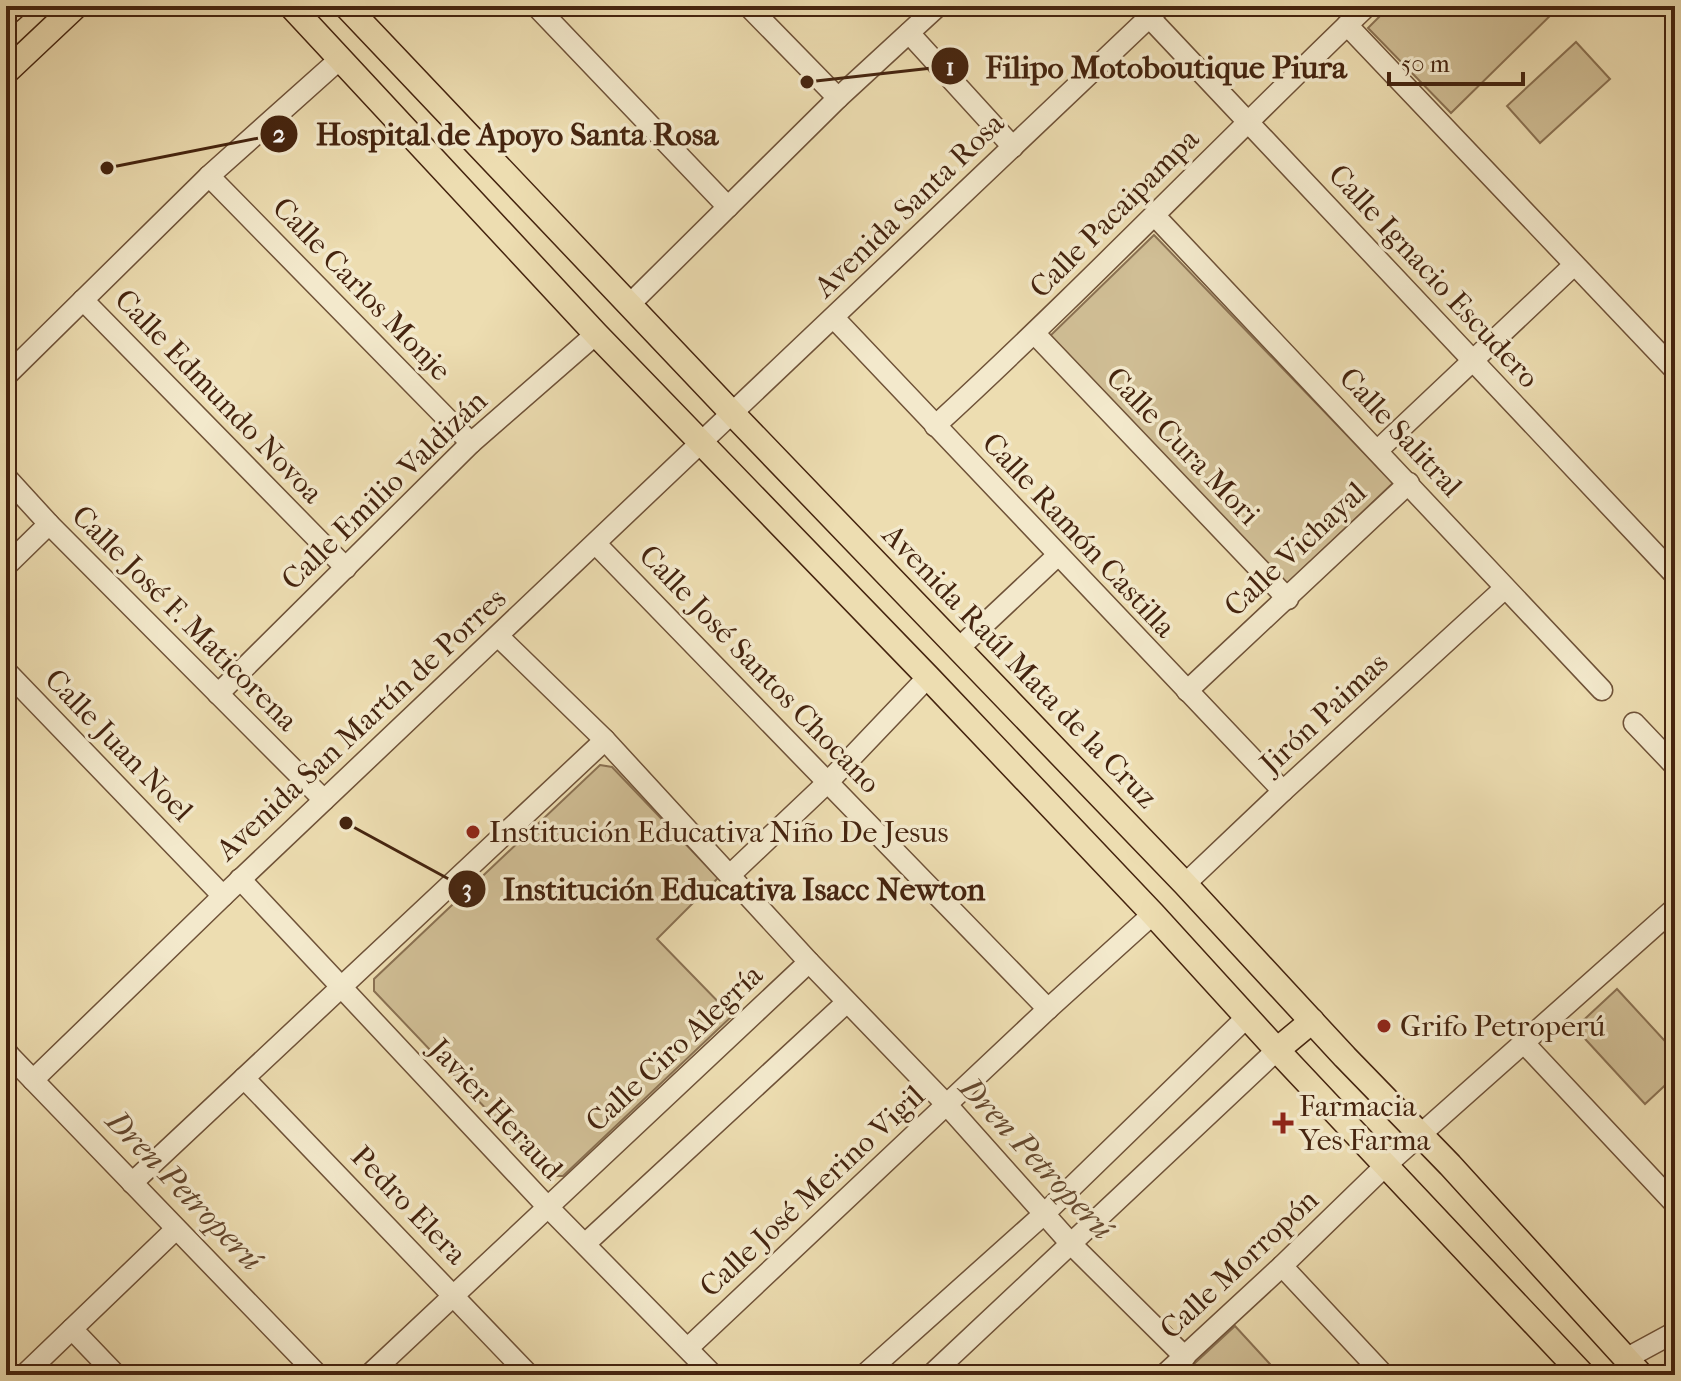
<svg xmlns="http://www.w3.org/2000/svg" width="1681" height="1381" font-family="'IM FELL French Canon',serif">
<rect width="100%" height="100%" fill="#edddb1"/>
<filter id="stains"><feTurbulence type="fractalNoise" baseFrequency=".0025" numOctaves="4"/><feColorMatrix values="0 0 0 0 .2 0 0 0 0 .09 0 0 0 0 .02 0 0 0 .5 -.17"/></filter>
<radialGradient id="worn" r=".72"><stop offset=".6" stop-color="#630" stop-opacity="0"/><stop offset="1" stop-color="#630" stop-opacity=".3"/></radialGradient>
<g fill="#d0be95" stroke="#8a7152" stroke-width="2">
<polygon points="1390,6 1560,6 1451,113 1368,28"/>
<polygon points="1576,42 1610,79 1540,143 1507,106"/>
<polygon points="1154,235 1393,483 1287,584 1050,336"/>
<polygon points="600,765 612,767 718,878 657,939 732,1016 563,1176 550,1176 374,991 374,979"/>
<polygon points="1617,989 1675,1052 1675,1076 1645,1104 1575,1028"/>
<polygon points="1235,1326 1280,1375 1182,1375"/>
</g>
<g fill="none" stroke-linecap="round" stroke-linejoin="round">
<polyline stroke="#886d4f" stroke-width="5" points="6,1038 16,1049"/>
<defs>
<g id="minor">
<polyline points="536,6 728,207"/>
<polyline points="748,6 838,98"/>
<polyline points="1149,17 1675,575"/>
<polyline points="1347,25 1675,370"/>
<polyline points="909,33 1013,147"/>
<polyline points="209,176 471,443"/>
<polyline points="1155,216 1602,690"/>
<polyline points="83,300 346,568"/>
<polyline points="630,304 838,98 938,6"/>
<polyline points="834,318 1283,791"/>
<polyline points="1035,334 1288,599"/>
<polyline points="6,376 209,176 341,58"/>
<path d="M935,426C1083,290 1222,145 1367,6"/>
<polyline points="1377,451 1574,265"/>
<polyline points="6,477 49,524 324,800"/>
<polyline points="596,544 1048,1009"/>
<polyline points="6,566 49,524"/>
<polyline points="498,636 605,740 809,962 947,1105 1072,1245 1185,1357"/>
<polyline points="959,648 1057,556"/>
<polyline points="6,671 223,896"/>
<polyline points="1187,691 1409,483"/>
<polyline points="218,694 471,443 596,334"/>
<polyline points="1634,723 1675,766"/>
<polyline points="730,875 828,782 928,677"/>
<polyline points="240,879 542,1201 713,1375"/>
<polyline points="1185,884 1283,791 1505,588"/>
<polyline points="1524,1043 1675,1204"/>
<polyline points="6,1052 318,1375"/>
<polyline points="244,1078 529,1375"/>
<polyline points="33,1080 223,896 1161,6"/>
<polyline points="132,1183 605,740"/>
<polyline points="585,1244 847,1002"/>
<polyline points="1282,1266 1384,1375"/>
<polyline points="72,1329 116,1375"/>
<polyline points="688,1348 1048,1009 1153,914"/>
<polyline points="1627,1358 1675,1332"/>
<polyline points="24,1375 176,1229"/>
<polyline points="369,1375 809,962"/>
<polyline points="864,1375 1044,1214 1248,1016"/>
<polyline points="931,1375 1277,1050"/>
<polyline points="1164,1375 1282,1266 1385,1166 1675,908"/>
</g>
<g id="major">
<polyline points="291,6 596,334 928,677 1153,914 1277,1050 1583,1375"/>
<polyline points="346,6 733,414 1185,884 1345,1057 1450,1165 1641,1375"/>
<polyline points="6,14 15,6"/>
<polyline points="6,72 76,6"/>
<polyline points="1277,1050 1312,1021"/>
</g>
</defs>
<use href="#minor" stroke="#6f5238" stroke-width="23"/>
<use href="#major" stroke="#45240f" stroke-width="27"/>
<use href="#minor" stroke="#f3e9cc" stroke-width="20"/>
<use href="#major" stroke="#edddb1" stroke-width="24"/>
</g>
<g fill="#8f2418" stroke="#f3e9cc" stroke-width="3">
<circle cx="473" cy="832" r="8"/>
<circle cx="1384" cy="1026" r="8"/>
<path d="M1279 1111h8v8h8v8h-8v8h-8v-8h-8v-8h8z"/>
</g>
<g text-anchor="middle" stroke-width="7" stroke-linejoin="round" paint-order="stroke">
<g font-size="30" fill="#45240f" stroke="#f3e9cc">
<text transform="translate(909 205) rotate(-44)" y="10">Avenida Santa Rosa</text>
<text transform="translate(1114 213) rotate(-45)" y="10">Calle Pacaipampa</text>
<text transform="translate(1434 276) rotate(47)" y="10">Calle Ignacio Escudero</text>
<text transform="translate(362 289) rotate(46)" y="10">Calle Carlos Monje</text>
<text transform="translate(219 396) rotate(46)" y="10">Calle Edmundo Novoa</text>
<text transform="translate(1401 432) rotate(47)" y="10">Calle Salitral</text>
<text transform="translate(1183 446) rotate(46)" y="10">Calle Cura Mori</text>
<text transform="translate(384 490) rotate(-44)" y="10">Calle Emilio Valdizán</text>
<text transform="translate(1079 535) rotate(47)" y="10">Calle Ramón Castilla</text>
<text transform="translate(1295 549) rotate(-43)" y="10">Calle Vichayal</text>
<text transform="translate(185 618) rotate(45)" y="10">Calle José F. Maticorena</text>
<text transform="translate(1020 666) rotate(46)" y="10">Avenida Raúl Mata de la Cruz</text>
<text transform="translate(760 669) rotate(46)" y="10">Calle José Santos Chocano</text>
<text transform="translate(1324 713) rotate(-43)" y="10">Jirón Paimas</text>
<text transform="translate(361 724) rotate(-43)" y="10">Avenida San Martín de Porres</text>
<text transform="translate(119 745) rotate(46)" y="10">Calle Juan Noel</text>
<text transform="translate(674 1048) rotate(-43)" y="10">Calle Ciro Alegría</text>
<text transform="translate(496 1109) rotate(47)" y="10">Javier Heraud</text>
<text transform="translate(812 1191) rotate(-43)" y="10">Calle José Merino Vigil</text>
<text transform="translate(409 1205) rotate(46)" y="10">Pedro Elera</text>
<text transform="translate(1239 1264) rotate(-43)" y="10">Calle Morropón</text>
</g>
<g font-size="30" fill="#45240f" stroke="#f3e9cc" text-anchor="start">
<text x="489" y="842">Institución Educativa Niño De Jesus</text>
<text x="1400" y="1036">Grifo Petroperú</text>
<text x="1299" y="1116">Farmacia<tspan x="1299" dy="34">Yes Farma</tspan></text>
</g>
<g font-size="32" font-style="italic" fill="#66492f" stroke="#f3e9cc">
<text transform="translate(1037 1158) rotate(47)" y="11">Dren Petroperú</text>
<text transform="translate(185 1190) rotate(46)" y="11">Dren Petroperú</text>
</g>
</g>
<path fill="none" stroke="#45240f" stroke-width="3" d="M807 82L950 66M107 168L279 134M346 823L467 889"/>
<g fill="#45240f" stroke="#f3e9cc" stroke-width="3">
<circle cx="807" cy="82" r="8"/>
<circle cx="107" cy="168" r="8"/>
<circle cx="346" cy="823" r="8"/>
<circle cx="950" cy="66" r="20"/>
<circle cx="279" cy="134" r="20"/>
<circle cx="467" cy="889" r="20"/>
</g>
<g font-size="24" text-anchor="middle" font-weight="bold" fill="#fff">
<text x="950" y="75">1</text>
<text x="279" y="142">2</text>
<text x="467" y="897">3</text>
</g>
<g font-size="32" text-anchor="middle" font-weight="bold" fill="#45240f" stroke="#f3e9cc" stroke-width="7" stroke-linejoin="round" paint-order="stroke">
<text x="1166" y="78">Filipo Motoboutique Piura</text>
<text x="517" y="145">Hospital de Apoyo Santa Rosa</text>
<text x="744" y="900">Institución Educativa Isacc Newton</text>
</g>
<rect width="1681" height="1381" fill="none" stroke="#edddb1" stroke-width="32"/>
<rect x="8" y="8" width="1665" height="1365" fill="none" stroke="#45240f" stroke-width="4"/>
<rect x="16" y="16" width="1649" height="1349" fill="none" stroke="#45240f" stroke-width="2"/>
<path d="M1389 72v12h134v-12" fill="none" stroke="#45240f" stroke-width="4"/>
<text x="1401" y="72" font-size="24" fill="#45240f" stroke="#f3e9cc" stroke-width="6" paint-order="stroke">50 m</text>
<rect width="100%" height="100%" filter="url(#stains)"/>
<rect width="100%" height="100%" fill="url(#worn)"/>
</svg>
